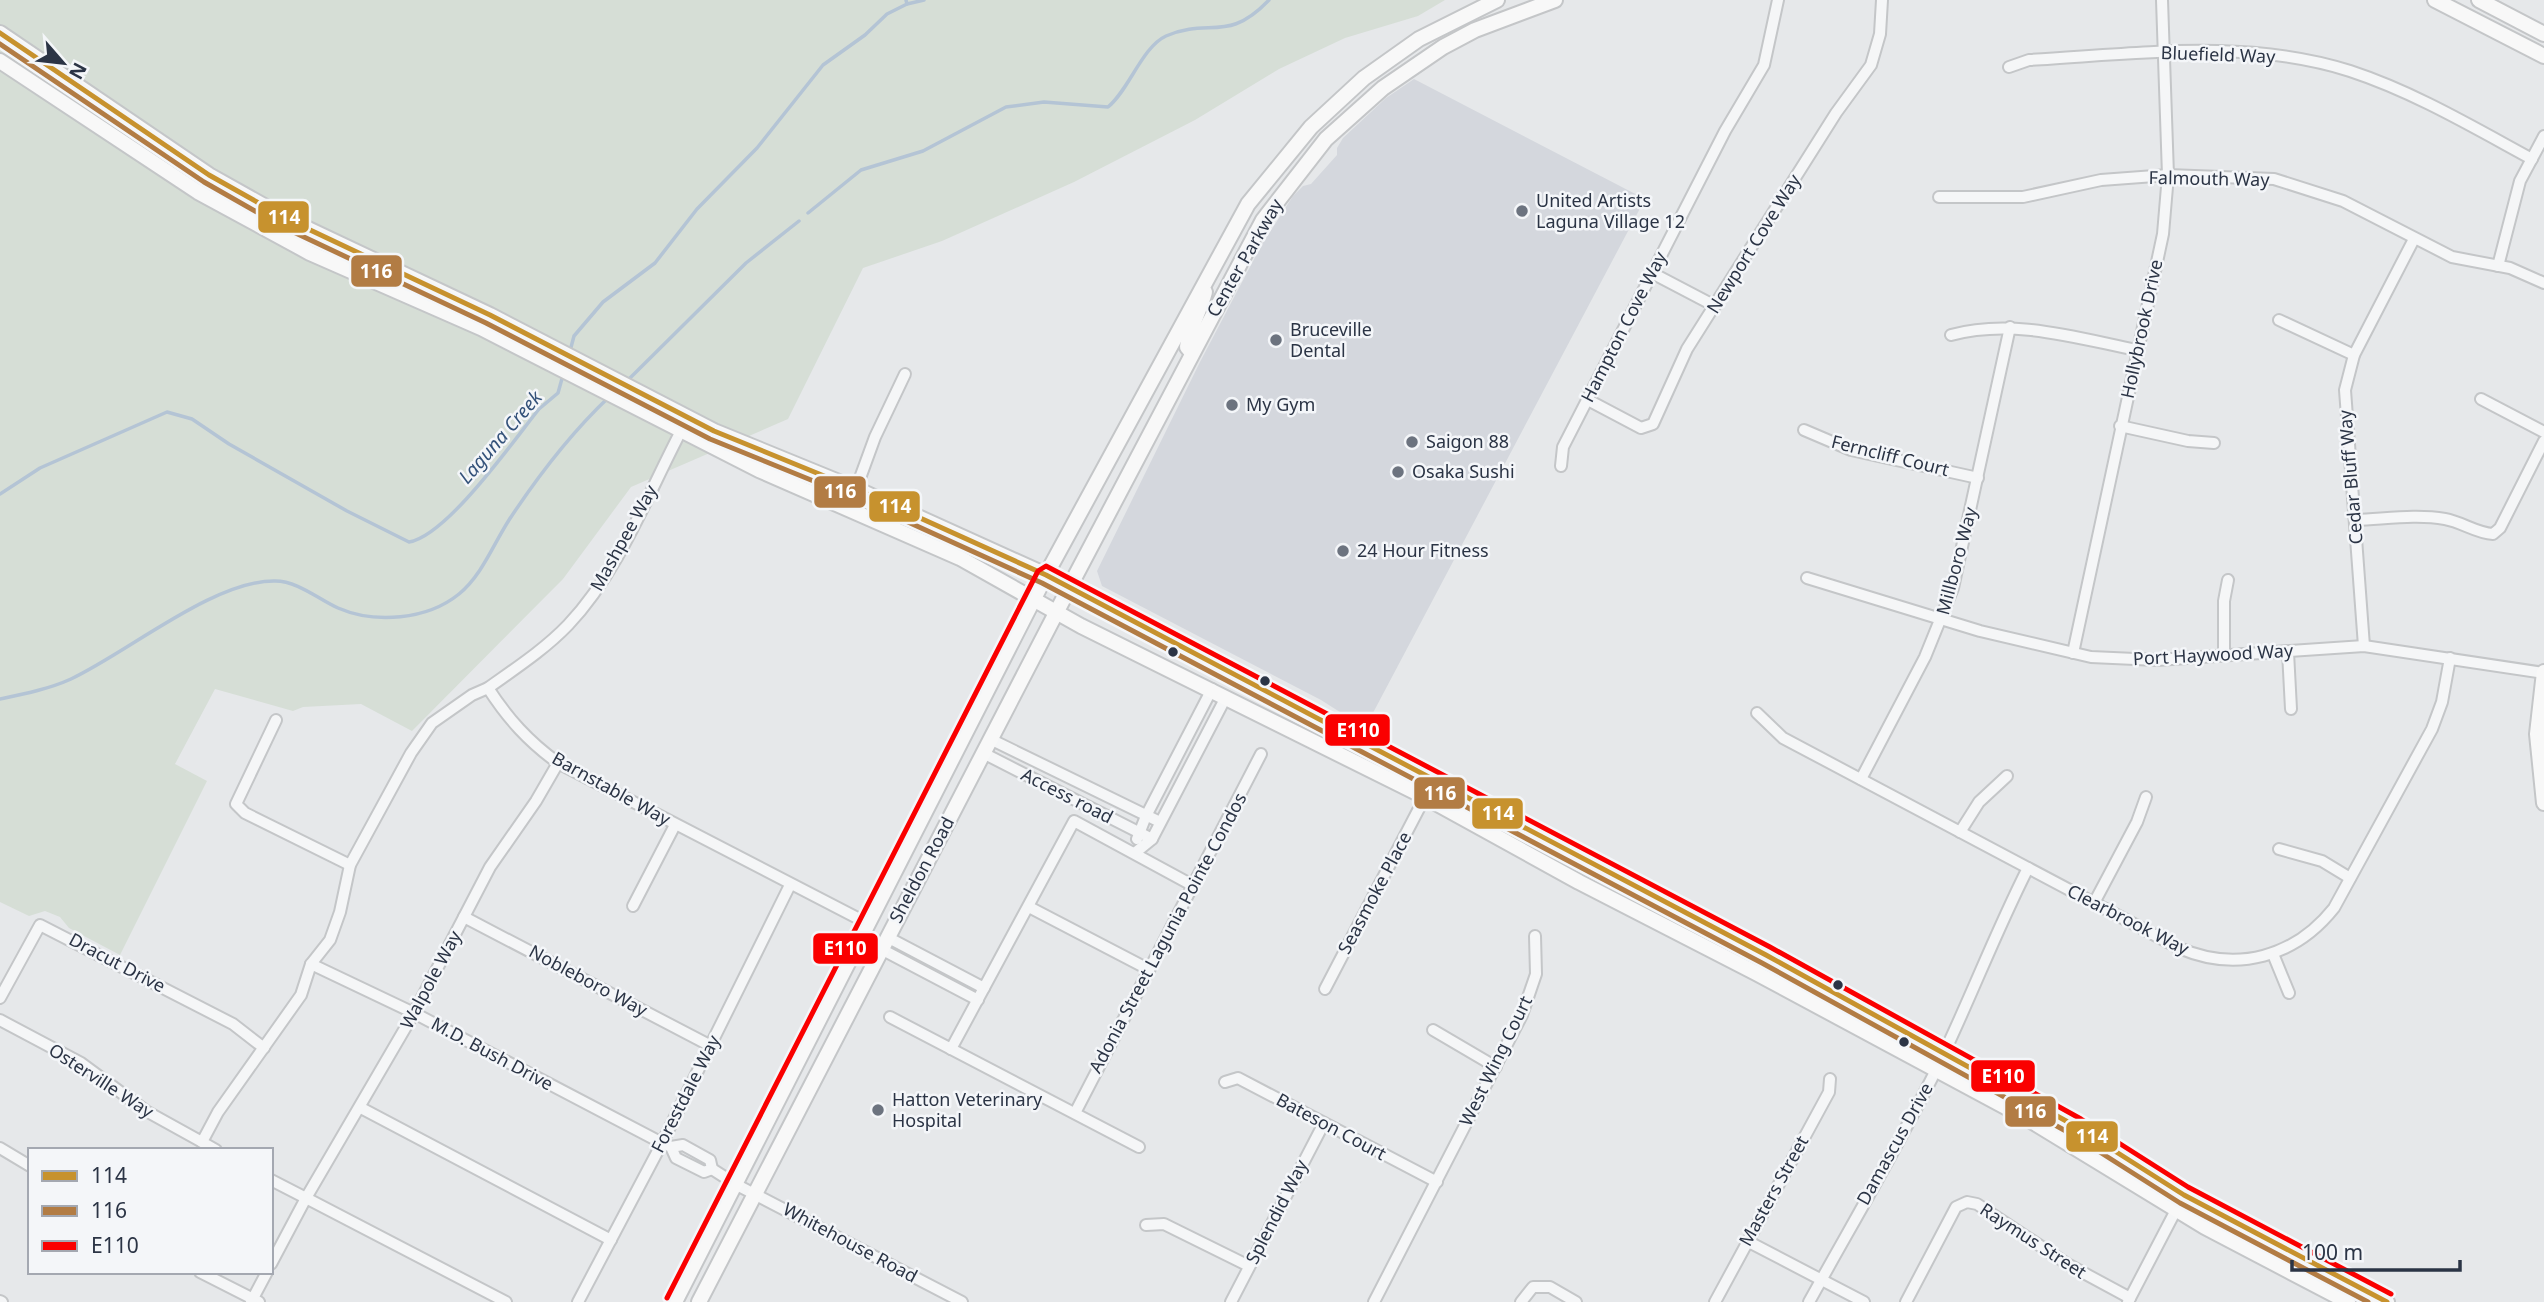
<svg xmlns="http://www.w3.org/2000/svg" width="2544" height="1302" font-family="'Noto Sans',sans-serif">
<rect width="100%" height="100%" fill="#e6e8ea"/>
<polygon fill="#d4d7dd" points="1414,79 1645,199 1365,728 1321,700 1102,586 1097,571 1200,362 1261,246 1293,196 1303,186 1311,184 1337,155 1337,148 1343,138 1386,98"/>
<polygon fill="#d6ded6" points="0,0 1445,0 1418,16 1345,38 1279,69 1195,120 1074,182 942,241 863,268 788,419 631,487 563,579 412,731 361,704 303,707 293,711 215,689 175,764 207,781 120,955 69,928 60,917 45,911 29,916 0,902"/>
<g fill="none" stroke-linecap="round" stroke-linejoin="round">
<g stroke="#b4c4d5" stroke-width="3.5">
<polyline points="907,4 924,0"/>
<path d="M808,213L861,170L923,151L1006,107L1044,102L1108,107C1129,90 1142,47 1166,36C1210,17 1227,44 1269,0"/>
<polyline points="570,351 574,336 603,302 655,263 697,209 757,148 823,65 865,35 887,14 907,4 906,0"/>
<polyline points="628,380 746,263 799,221"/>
<path d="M0,494L40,468L167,412L192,419L229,444L347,511L409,542C447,536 514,440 539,409L558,393L563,375"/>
<path d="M0,699C24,694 49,689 71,679C127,653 214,580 275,581C298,581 318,599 338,608C375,624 427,620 459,594C482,575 493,545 509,520C538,476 571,433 609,397"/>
</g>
<defs>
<g id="street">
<path d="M2009,67L2029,60C2135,54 2247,38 2350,71C2414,92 2473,127 2532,159"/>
<polyline points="1939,197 2023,197 2101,180 2168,175 2274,179 2343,201 2452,257 2510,268 2544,283"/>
<polyline points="2498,266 2520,181 2544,136"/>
<polyline points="1652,273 1715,306"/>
<polyline points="2279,320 2354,355"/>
<path d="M1951,335C2013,318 2076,338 2137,350"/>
<polyline points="2481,399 2544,432"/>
<polyline points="1588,400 1641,428 1653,424 1687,349 1836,113 1871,65 1880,34 1882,0"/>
<polyline points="2120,426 2188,441 2214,443"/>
<polyline points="1804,430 1851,450 1978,478"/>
<polyline points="1561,466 1563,447 1725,131 1764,65 1778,0"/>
<polyline points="856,489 875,437 905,374"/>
<path d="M2356,520C2385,519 2416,514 2445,519C2462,522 2476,533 2493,534L2500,528L2544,441"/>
<polyline points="1807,578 1980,631 2091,657 2157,660 2364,646 2544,673"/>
<polyline points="2364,646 2345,390 2354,355 2414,239"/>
<polyline points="2288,652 2291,709"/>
<polyline points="2073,653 2163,234 2168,175 2162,0"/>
<polyline points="2224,653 2224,601 2228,580"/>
<path d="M488,688C516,668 545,649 568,625C619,571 647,496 681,431"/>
<path d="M1757,713L1783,738L2179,948C2237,973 2295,957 2334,908L2432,729L2442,702L2450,658"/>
<polyline points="276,720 236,804 245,813 350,865"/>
<polyline points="990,739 1160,822"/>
<polyline points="983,753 1152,839"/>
<polyline points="1861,779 1925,657 1953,588 2010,327"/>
<polyline points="1960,832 1979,802 2007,776"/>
<polyline points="1137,839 1146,816 1212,689"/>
<polyline points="2279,849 2322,861 2350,878"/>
<polyline points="1136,852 1152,839 1226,697"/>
<polyline points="2094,903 2137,822 2146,797"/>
<polyline points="633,906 675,825"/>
<polyline points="1029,907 1148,969"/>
<polyline points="464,917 711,1046"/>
<polyline points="887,937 984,988"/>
<polyline points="881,949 978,1000"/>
<polyline points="2273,954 2289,993"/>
<polyline points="311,964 414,1013 662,1143 671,1147 683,1145 710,1160 712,1169 704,1172 676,1158 671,1147"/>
<polyline points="1325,989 1425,797"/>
<polyline points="0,998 40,925 233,1024 264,1048"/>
<polyline points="890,1017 1139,1147"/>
<polyline points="0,1020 81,1063 146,1111 202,1142"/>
<polyline points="1433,1030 1496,1067"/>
<polyline points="951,1049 1074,821 1192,885"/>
<polyline points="1225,1082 1238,1078 1437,1182"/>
<polyline points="361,1108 611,1240"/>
<polyline points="1075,1113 1261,754"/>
<polyline points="0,1148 30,1166"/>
<path d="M216,1150L202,1142L218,1112L301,995L311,964L330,940L340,912L350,865L411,753L432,723L472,695L488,688C508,719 528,741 558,763L869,924"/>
<polyline points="712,1169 737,1185 962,1302"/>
<polyline points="271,1180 306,1198 271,1264"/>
<polyline points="1146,1225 1164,1224 1249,1266"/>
<polyline points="1747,1241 1864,1302"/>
<polyline points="200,1272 259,1302"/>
<polyline points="0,1301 2,1302"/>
<polyline points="251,1302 267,1272"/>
<polyline points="506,1302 306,1198 414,1013 490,867 536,801 558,763"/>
<polyline points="578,1302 662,1143 790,885"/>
<polyline points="1231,1302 1324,1123"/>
<polyline points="1374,1302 1522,1015 1536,974 1535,936"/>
<polyline points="1521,1302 1533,1287 1550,1287 1576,1302"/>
<polyline points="1715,1302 1829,1092 1830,1079"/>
<path d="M1809,1302C1851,1226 1896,1150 1935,1072C1968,1005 1994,935 2028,868"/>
<polyline points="1906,1302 1956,1207 1967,1202 1977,1204 2069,1265 2130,1298"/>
<polyline points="2128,1302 2176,1210"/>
</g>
<g id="secondary">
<polyline points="2435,0 2544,56"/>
<polyline points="2479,0 2544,34"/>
<polyline points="0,33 209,175 289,220 490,315 714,431 856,489 1046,575 1766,955 2077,1127 2184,1195 2387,1302"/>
<polyline points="0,61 198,192 310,253 481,328 759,470 960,558 1081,626 1425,797 1579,882 1756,973 2028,1119 2205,1227 2348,1302"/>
<path d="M1192,353L1187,347C1189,329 1200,311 1205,292"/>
<polyline points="2544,672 2537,734 2544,803"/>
<polyline points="675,1302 1046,575 1248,204 1311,127 1364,78 1419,39 1497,0"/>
<polyline points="699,1302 1069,588 1263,220 1326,139 1383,88 1443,47 1475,30 1555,0"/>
</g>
</defs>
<use href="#street" stroke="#c4c6c8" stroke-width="14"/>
<use href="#secondary" stroke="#c4c6c8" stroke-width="18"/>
<use href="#street" stroke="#f5f6f7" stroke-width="10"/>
<use href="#secondary" stroke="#f8f8f8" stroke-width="14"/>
<defs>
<polyline id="bus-1" points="0,33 209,175 289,220 490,315 714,431 856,489 1046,575 1766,955 2077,1127 2184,1195 2387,1302"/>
<polyline id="bus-2" points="0,44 204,182 285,228 486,323 710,439 853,497 1042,583 1762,963 2073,1135 2180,1203 2368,1302"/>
<polyline id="bus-3" points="667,1298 1038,571 1046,566 1770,947 2081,1119 2188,1187 2391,1294"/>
</defs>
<use href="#bus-1" stroke="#f4f6f9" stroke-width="10"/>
<use href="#bus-2" stroke="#f4f6f9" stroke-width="10"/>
<use href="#bus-3" stroke="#f4f6f9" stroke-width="10"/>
<use href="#bus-1" stroke="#c7922e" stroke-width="5"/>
<use href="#bus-2" stroke="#b27c44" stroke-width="5"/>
<use href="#bus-3" stroke="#fa0000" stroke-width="5"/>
</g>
<g fill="#6c737f" stroke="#f4f6f9" stroke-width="2.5">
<circle cx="1522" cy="211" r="7"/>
<circle cx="1276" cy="340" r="7"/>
<circle cx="1232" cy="405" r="7"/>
<circle cx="1412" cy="442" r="7"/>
<circle cx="1398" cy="472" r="7"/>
<circle cx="1343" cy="551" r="7"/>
<circle cx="878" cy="1110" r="7"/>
</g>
<g fill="#2b3445" stroke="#f4f6f9" stroke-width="2.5">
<circle cx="1173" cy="652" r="6"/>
<circle cx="1265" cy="681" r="6"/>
<circle cx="1838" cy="985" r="6"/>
<circle cx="1904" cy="1042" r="6"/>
</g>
<g text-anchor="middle" stroke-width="5" stroke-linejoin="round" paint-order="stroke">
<g font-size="18" fill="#2b3445" stroke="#f4f6f9">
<text transform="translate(2218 55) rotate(2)" y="6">Bluefield Way</text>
<text transform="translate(2209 179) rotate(1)" y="6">Falmouth Way</text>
<text transform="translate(1754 244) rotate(-58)" y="6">Newport Cove Way</text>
<text transform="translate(1245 258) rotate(-60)" y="6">Center Parkway</text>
<text transform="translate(1624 327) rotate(-63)" y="6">Hampton Cove Way</text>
<text transform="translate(2142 329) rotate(-78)" y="6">Hollybrook Drive</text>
<text transform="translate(1890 456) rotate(14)" y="6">Ferncliff Court</text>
<text transform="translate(2351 477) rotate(-95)" y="6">Cedar Bluff Way</text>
<text transform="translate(624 538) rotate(-61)" y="6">Mashpee Way</text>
<text transform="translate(1957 561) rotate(-75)" y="6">Millboro Way</text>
<text transform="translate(2213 655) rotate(-3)" y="6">Port Haywood Way</text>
<text transform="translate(611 789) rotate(29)" y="6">Barnstable Way</text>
<text transform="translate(1067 796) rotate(27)" y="6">Access road</text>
<text transform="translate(922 870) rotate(-62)" y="6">Sheldon Road</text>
<text transform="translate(1375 893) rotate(-62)" y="6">Seasmoke Place</text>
<text transform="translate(2128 920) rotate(27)" y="6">Clearbrook Way</text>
<text transform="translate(1168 933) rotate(-62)" y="6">Adonia Street Lagunia Pointe Condos</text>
<text transform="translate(117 963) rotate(28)" y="6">Dracut Drive</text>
<text transform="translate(431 980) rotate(-62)" y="6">Walpole Way</text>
<text transform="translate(588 981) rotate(28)" y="6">Nobleboro Way</text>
<text transform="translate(492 1054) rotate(28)" y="6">M.D. Bush Drive</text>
<text transform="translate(1496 1061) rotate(-64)" y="6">West Wing Court</text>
<text transform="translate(101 1081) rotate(33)" y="6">Osterville Way</text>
<text transform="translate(686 1094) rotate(-63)" y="6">Forestdale Way</text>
<text transform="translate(1331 1127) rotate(28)" y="6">Bateson Court</text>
<text transform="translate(1895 1144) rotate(-61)" y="6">Damascus Drive</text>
<text transform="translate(1774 1191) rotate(-61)" y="6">Masters Street</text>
<text transform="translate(1277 1212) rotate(-63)" y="6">Splendid Way</text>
<text transform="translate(2033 1241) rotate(33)" y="6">Raymus Street</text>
<text transform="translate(850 1243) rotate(28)" y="6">Whitehouse Road</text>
</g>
<g font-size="18" fill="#2b3445" stroke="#f4f6f9" text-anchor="start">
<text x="1536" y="207">United Artists<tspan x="1536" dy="21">Laguna Village 12</tspan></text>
<text x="1290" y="336">Bruceville<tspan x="1290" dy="21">Dental</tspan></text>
<text x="1246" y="411">My Gym</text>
<text x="1426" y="448">Saigon 88</text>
<text x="1412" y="478">Osaka Sushi</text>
<text x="1357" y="557">24 Hour Fitness</text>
<text x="892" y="1106">Hatton Veterinary<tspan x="892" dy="21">Hospital</tspan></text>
</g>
<g font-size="19" font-style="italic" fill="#34527a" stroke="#f4f6f9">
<text transform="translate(500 437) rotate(-49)" y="7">Laguna Creek</text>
</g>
</g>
<g stroke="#f4f6f9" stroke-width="2.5">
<rect x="257" y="200" width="53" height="34" rx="7" fill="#c7922e"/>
<rect x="350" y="254" width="53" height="34" rx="7" fill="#b27c44"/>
<rect x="813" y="475" width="54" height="34" rx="7" fill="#b27c44"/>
<rect x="868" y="490" width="53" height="33" rx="7" fill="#c7922e"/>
<rect x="1324" y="713" width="67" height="34" rx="7" fill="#fa0000"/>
<rect x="1413" y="776" width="53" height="34" rx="7" fill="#b27c44"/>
<rect x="1471" y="797" width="53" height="33" rx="7" fill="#c7922e"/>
<rect x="812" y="932" width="67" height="33" rx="7" fill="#fa0000"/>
<rect x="1970" y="1059" width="66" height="34" rx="7" fill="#fa0000"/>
<rect x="2004" y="1095" width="53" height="33" rx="7" fill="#b27c44"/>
<rect x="2065" y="1120" width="54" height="33" rx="7" fill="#c7922e"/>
</g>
<g font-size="19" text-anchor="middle" font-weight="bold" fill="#fff">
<text x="284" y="224">114</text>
<text x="376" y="278">116</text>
<text x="840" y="498">116</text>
<text x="895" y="513">114</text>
<text x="1358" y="737">E110</text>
<text x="1440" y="800">116</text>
<text x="1498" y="820">114</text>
<text x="845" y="955">E110</text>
<text x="2003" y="1083">E110</text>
<text x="2030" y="1118">116</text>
<text x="2092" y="1143">114</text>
</g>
<rect x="28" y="1148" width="245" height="126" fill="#f4f6f9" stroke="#a4a8b1" stroke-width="2"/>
<rect x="42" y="1171" width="35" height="10" fill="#c7922e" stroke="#a4a8b1" stroke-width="2"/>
<text x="91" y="1183" font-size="21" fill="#2b3445">114</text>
<rect x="42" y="1206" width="35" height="10" fill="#b27c44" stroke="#a4a8b1" stroke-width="2"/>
<text x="91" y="1218" font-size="21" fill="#2b3445">116</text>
<rect x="42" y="1241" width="35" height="10" fill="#fa0000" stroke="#a4a8b1" stroke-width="2"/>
<text x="91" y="1253" font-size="21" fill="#2b3445">E110</text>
<g transform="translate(63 63) rotate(118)" stroke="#f4f6f9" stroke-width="5" paint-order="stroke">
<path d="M0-5L12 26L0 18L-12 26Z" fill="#2b3445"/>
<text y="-10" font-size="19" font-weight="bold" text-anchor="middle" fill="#2b3445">N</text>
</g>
<path d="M2292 1260v10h168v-10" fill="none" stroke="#2b3445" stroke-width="3.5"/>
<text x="2302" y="1260" font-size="21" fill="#2b3445" stroke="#f4f6f9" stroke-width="5" paint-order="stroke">100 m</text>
</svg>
